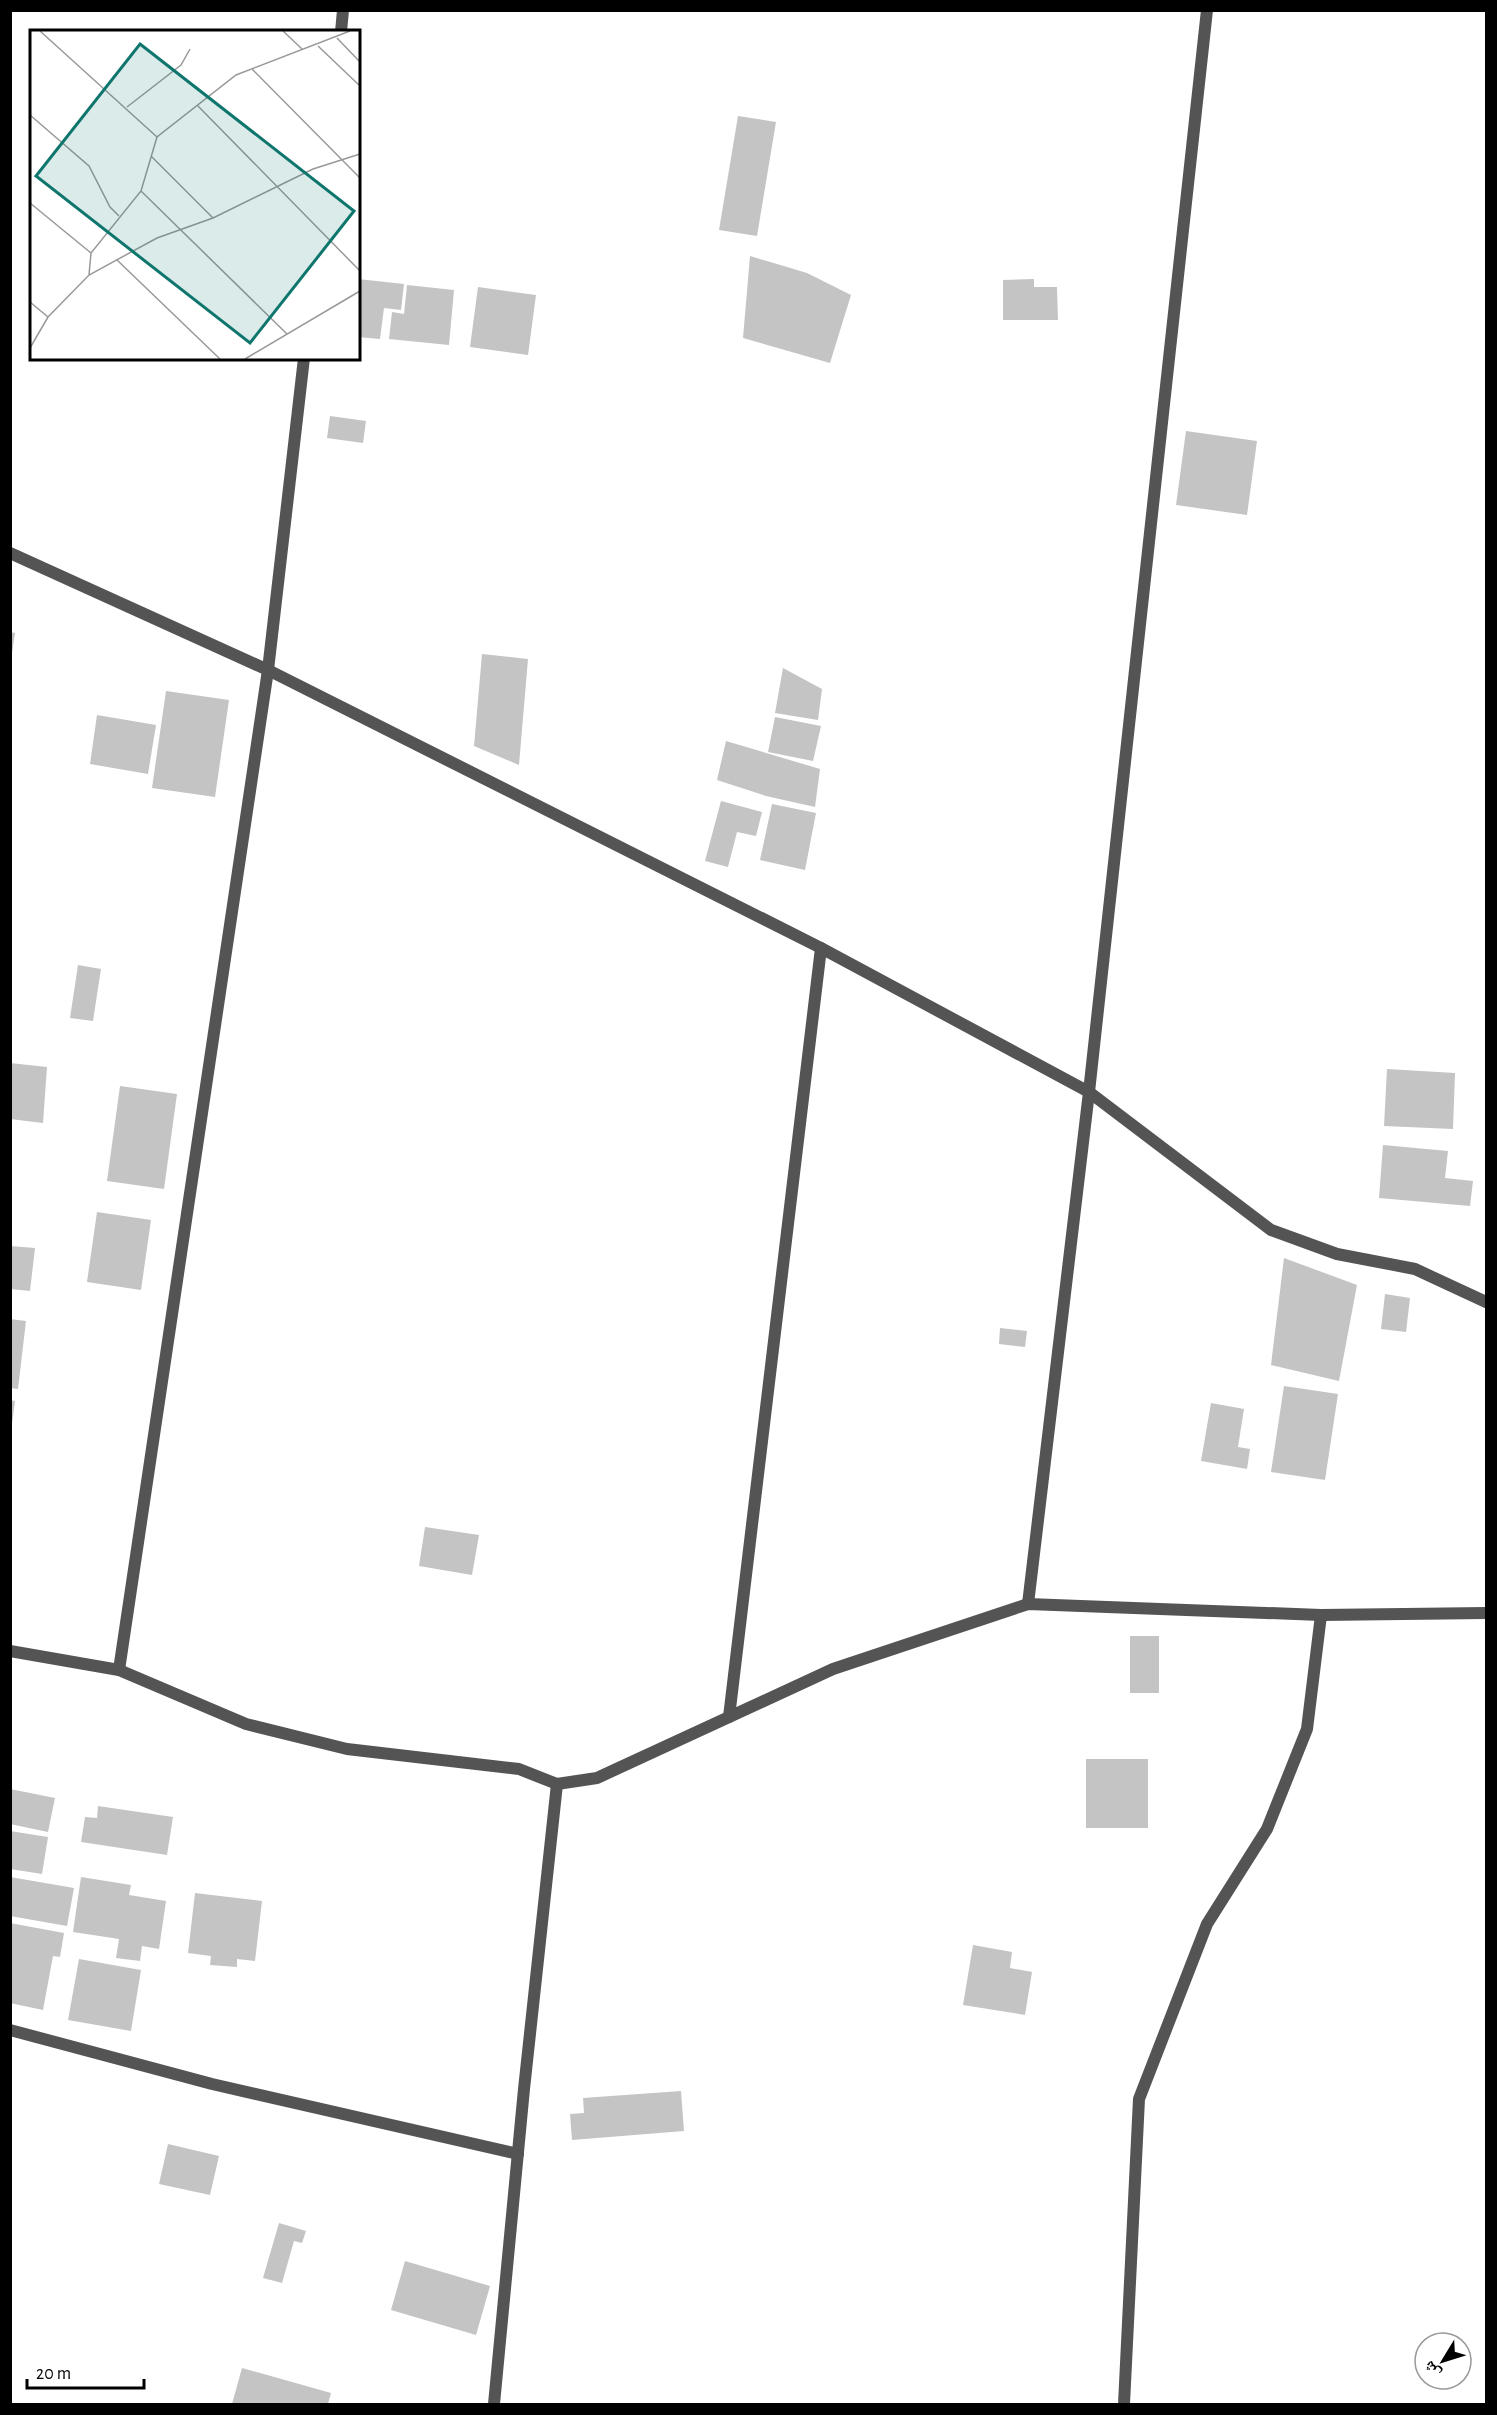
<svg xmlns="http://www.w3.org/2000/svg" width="1497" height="2415" font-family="'Alegreya Sans','Noto Naskh Arabic',sans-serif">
<rect width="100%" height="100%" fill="#fff"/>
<g fill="#c4c4c4">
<polygon points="738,116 776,122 757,236 719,230"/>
<polygon points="750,256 807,273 851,295 830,363 743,338"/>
<polygon points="358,279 404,284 401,310 384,308 380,339 358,337"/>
<polygon points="1034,279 1034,287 1057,287 1058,320 1003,320 1003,280"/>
<polygon points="407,285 454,290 449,345 389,339 392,312 404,314"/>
<polygon points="478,287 536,295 528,355 470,347"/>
<polygon points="330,416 366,421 363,443 327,438"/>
<polygon points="1186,431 1257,441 1247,515 1176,505"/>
<polygon points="10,632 15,633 12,653 10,653"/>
<polygon points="482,654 528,659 519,765 474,746"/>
<polygon points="783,668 822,689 818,720 775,713"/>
<polygon points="166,691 229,700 215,797 152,788"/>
<polygon points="97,715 156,725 148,774 90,764"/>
<polygon points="775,717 821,726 813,761 768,752"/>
<polygon points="726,741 820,769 815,807 766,796 717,780"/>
<polygon points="721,801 762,812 756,836 737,832 728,867 705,861"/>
<polygon points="772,804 816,813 805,870 760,860"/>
<polygon points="78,965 101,969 93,1021 70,1018"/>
<polygon points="10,1063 47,1067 43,1123 10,1119"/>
<polygon points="1387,1069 1455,1073 1453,1129 1384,1126"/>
<polygon points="120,1086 177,1094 164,1189 107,1181"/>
<polygon points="1383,1145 1448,1151 1445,1178 1473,1181 1470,1206 1379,1198"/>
<polygon points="97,1212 151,1220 141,1290 87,1282"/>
<polygon points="10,1246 35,1248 30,1291 10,1289"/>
<polygon points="1284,1258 1357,1285 1339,1381 1271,1365"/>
<polygon points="1385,1294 1410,1298 1406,1332 1381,1329"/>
<polygon points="10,1319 26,1321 18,1389 10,1388"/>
<polygon points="1000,1328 1027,1331 1025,1347 999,1344"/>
<polygon points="1284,1386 1338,1394 1325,1480 1271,1472"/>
<polygon points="10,1400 15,1401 12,1424 10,1424"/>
<polygon points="1211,1403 1244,1409 1238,1447 1250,1449 1247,1469 1201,1461"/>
<polygon points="425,1527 479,1535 472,1575 419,1566"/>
<rect x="1130" y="1636" width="29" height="57"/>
<rect x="1086" y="1759" width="62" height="69"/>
<polygon points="10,1789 55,1798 48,1832 10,1824"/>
<polygon points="98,1806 173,1817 167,1855 81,1842 85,1817 97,1818"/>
<polygon points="10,1831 48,1837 42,1874 10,1869"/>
<polygon points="10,1877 74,1888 67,1926 10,1916"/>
<polygon points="81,1877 131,1885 129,1895 166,1901 159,1949 142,1946 140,1961 116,1958 119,1939 73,1932"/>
<polygon points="195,1893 262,1901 255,1961 237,1959 237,1967 210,1965 211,1956 188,1953"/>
<polygon points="10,1923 64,1933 60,1957 53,1956 43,2010 10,2003"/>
<polygon points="973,1945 1012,1952 1010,1968 1032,1972 1025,2015 963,2005"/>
<polygon points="79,1959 141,1970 131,2031 68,2020"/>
<polygon points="681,2091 684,2131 572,2140 570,2114 584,2113 583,2098"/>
<polygon points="168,2144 219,2156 210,2195 159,2184"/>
<polygon points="279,2223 306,2231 302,2243 294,2241 282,2283 263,2278"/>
<polygon points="405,2261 490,2286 476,2335 391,2310"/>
<polygon points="242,2368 331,2393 328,2404 232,2404"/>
</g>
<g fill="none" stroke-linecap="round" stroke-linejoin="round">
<g stroke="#545454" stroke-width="12">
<polyline points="341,32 343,10"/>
<polyline points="10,553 268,670 821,948 1089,1092 1271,1230 1337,1254 1415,1269 1486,1302"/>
<polyline points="1028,1604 1089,1092 1207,10"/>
<polyline points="10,1651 119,1670 246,1724 347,1749 519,1769 557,1784 597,1778 833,1669 1028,1604 1321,1615 1486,1613"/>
<polyline points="119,1670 268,670 304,358"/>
<polyline points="729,1717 821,948"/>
<polyline points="10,2030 212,2084 518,2154"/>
<polyline points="494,2404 524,2089 557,1784"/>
<polyline points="1124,2404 1139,2099 1207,1924 1267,1829 1307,1729 1321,1615"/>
</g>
</g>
<g transform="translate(30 30)">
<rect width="330" height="330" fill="#fff"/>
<path fill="none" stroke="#999" stroke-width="1.5" d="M10,1L127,107M253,1L272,19M307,8L330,32M288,16L330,56M222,39L330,148M168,76L330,241M97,77L151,35L160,19M0,85L59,136L80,177L89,186M121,126L183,188M111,161L257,304M0,173L61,223M87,230L190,329M59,245L61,223L111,161L127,107L206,45L320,1M0,272L18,287M0,318L18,287L59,245L127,208L183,188L283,139L330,124M215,329L330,261"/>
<path fill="#0f766e" fill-opacity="0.15" stroke="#0f766e" stroke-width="3" d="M110,14L324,181L220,313L6,146Z"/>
<rect width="330" height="330" fill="none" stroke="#000" stroke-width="3"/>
</g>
<rect width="1497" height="2415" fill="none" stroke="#000000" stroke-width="24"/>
<g transform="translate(1443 2361) rotate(232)"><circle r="28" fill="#ffffff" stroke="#999999" stroke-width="1.5"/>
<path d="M0-4.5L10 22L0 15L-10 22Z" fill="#000000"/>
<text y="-9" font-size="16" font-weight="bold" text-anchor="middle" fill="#000000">ش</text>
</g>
<path d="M27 2379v9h117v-9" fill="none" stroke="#000000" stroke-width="3"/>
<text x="36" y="2379" font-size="18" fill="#000000" stroke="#ffffff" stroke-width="4.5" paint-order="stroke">20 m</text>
</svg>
